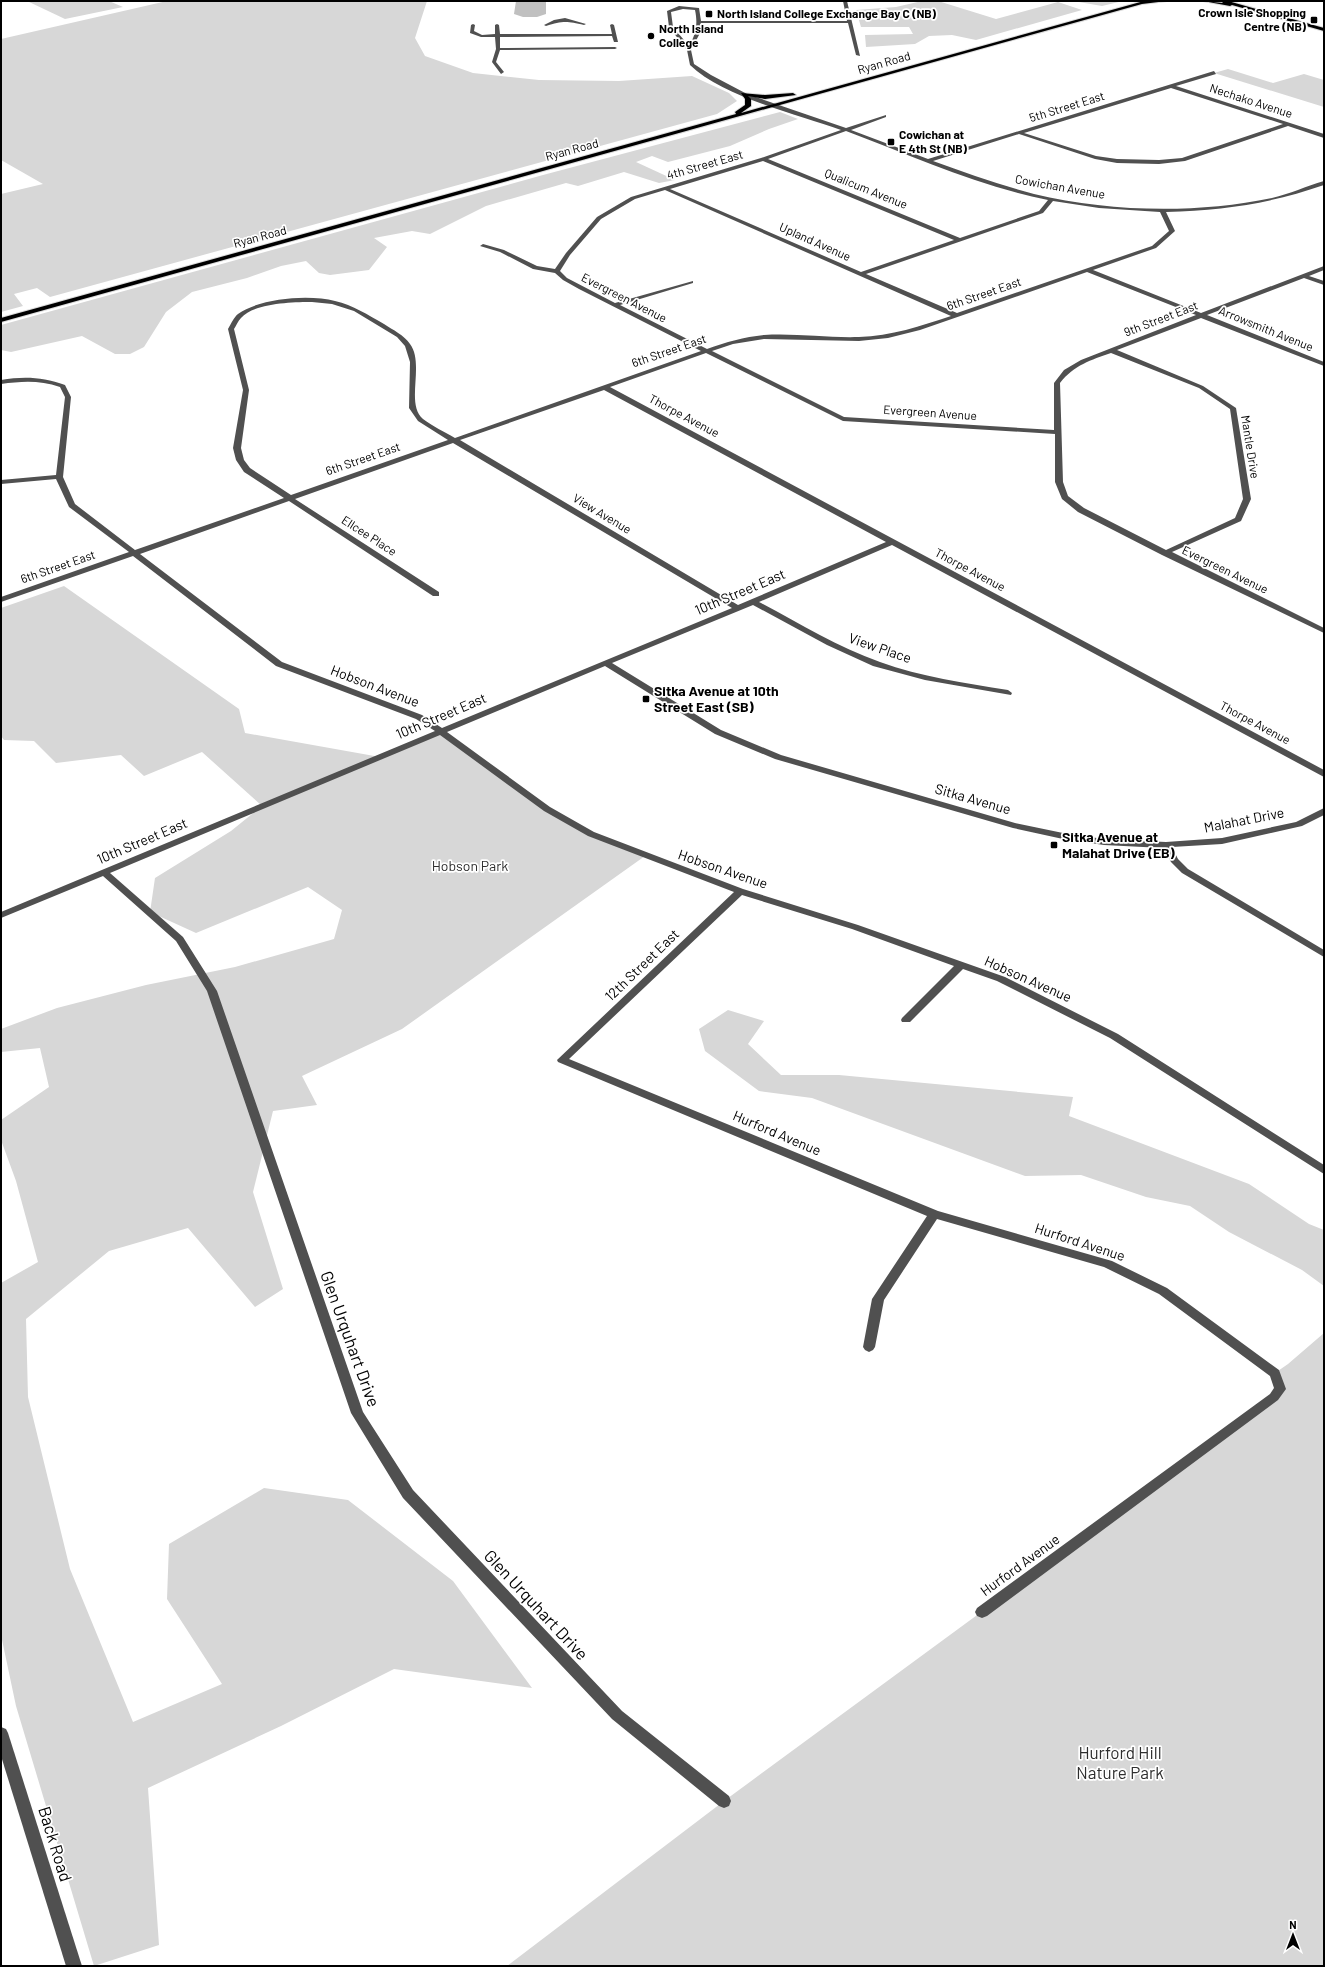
<svg xmlns="http://www.w3.org/2000/svg" width="1325" height="1967" font-family="Barlow,sans-serif">
<rect width="100%" height="100%" fill="#fff"/>
<g fill="#d7d7d7">
<polygon points="27,1 109,1 123,7 65,19"/>
<polygon points="167,1 427,1 415,38 425,56 473,73 539,80 619,81 692,76 729,93 737,101 717,114 50,297 37,288 14,294 23,306 1,312 1,194 43,184 1,160 1,39"/>
<polygon points="922,1 938,1 996,19 1058,2 1082,10 976,40 952,35 929,36 915,44 866,47 865,35 913,34 909,27 861,27 856,10 896,7"/>
<polygon points="1073,1 1123,1 1102,6"/>
<polygon points="1228,69 1273,83 1304,74 1324,80 1324,107 1214,73"/>
<polygon points="780,112 798,119 769,129 730,146 668,162 652,156 636,162 675,180 659,183 624,172 578,186 566,183 486,206 430,234 412,231 374,238 387,247 369,270 330,275 319,273 306,261 281,266 247,278 192,292 166,312 144,347 130,354 115,354 82,336 11,352 1,350 1,325 543,175"/>
<polygon points="64,586 239,709 245,733 380,757 440,732 547,809 591,834 645,856 402,1029 302,1076 317,1105 273,1111 253,1192 283,1289 255,1307 188,1228 109,1251 26,1319 28,1397 70,1569 133,1722 222,1684 167,1599 169,1544 264,1488 348,1500 453,1581 532,1688 394,1669 281,1726 148,1788 159,1945 94,1966 16,1706 1,1635 1,1283 38,1262 16,1181 1,1140 1,1120 49,1087 40,1048 1,1052 1,1029 57,1008 146,985 235,967 334,939 342,910 308,887 196,933 150,912 155,878 231,831 262,806 202,752 144,776 121,755 56,763 34,741 4,740 1,736 1,608"/>
<polygon points="728,1010 764,1021 748,1044 781,1075 839,1075 1073,1097 1069,1116 1249,1184 1309,1224 1324,1230 1324,1286 1302,1270 1229,1232 1190,1206 1146,1197 1081,1175 1025,1176 812,1098 759,1091 705,1051 699,1029"/>
<polygon points="1324,1333 1324,1966 507,1966 724,1801 1274,1397 1275,1373 1288,1364"/>
</g>
<polygon fill="#c0c0c0" points="516,1 546,1 546,14 537,17 523,17 514,14"/>
<g fill="none" stroke-linecap="round" stroke-linejoin="round">
<defs>
<g id="major">
<polygon points="1144,1 1167,1 1142,4 1,322 1,318 736,114 735,112 745,105 745,99 741,93 765,95 793,93 796,95 765,99 748,96 751,99 751,106 741,113"/>
<polygon points="1203,1 1223,3 1221,1 1228,1 1324,28 1324,31 1232,5 1230,6"/>
</g>
</defs>
<use href="#major" stroke="#dbdbdb" stroke-width="2"/>
<g fill="#505050" fill-rule="evenodd">
<path d="M843,1H847L860,56L856,55L848,23H701L699,35L691,50L694,64L711,75L747,94L846,128L886,115V117L851,130L928,159L1214,71L1216,74L1176,86L1324,134V138L1288,126L1185,161L1159,164L1117,163L1095,159L1019,134L933,161C966,173 1000,185 1034,194C1110,212 1195,214 1272,198C1290,194 1306,186 1324,181V185C1269,204 1224,210 1166,212L1175,231L1156,248L1093,270L1201,313L1324,266V270L1309,276L1324,281V285L1304,278L1207,315L1324,362V366L1201,318L1117,350L1203,386L1236,408L1251,499L1241,521L1172,552L1324,628V633L1162,555L1078,512L1062,499L1055,482V434L843,421L706,353L610,387L1324,770V777L892,545L759,602C799,623 837,647 880,662C921,677 965,683 1008,690L1012,693L1011,695L925,680L873,666L827,645L753,605L612,663L721,730L781,755L1015,823L1063,833L1104,839L1166,842L1222,838L1296,822L1324,808V815L1302,826L1222,844L1172,847L1178,859L1188,869L1324,950V957L1182,873L1171,862L1163,848L1104,845L1063,839L1013,828L775,759L715,734L605,666L447,732L550,807L594,832L743,889L858,925L1005,977L1118,1034L1324,1165V1174L1110,1038L997,981L963,969L910,1022H902L901,1020L902,1018L954,966L852,929L742,895L569,1059L938,1211L1112,1261L1167,1288L1279,1370L1286,1389L1278,1400L987,1616L982,1618L977,1616L975,1612L977,1608L1270,1394L1274,1388L1270,1376L1159,1294L1104,1267L937,1219L884,1300L875,1347L873,1350L869,1352L865,1350L863,1347L872,1299L927,1216L558,1062L557,1060L734,892L588,836L544,811L440,735L110,873L183,937L217,991L363,1412L413,1490L622,1711L729,1796L731,1801L729,1806L724,1808L719,1806L612,1719L403,1498L351,1413L207,991L176,941L103,876L1,918V912L435,731L416,719L276,666L133,556L1,602V597L129,552L69,507L56,479L1,484V480L56,475L65,397L60,387C40,380 22,381 1,384V380C24,376 43,377 65,385L71,397L63,477L75,504L135,550L284,498L244,472L236,460L233,448L243,390L228,329C231,324 234,317 238,314C260,298 309,294 335,301C353,305 368,315 384,324C393,330 404,335 410,344C425,364 405,404 423,419C432,426 445,432 455,438L701,351L579,289L563,280L555,273L533,269L500,252L480,246L483,244L504,250L537,266L555,269L566,253L597,217L631,197L761,158L841,130C797,114 723,97 690,65L687,50L669,27L667,11L679,6L699,8L701,21H847ZM683,9L695,10C698,24 696,34 689,46L673,27L671,12ZM1171,88L1283,124L1182,158L1159,160L1117,159L1096,156L1024,133ZM846,131C913,156 977,186 1048,200L1039,211L960,238L768,159ZM763,161L954,240L861,272L670,189ZM665,190L951,316C921,326 891,336 859,337C827,338 795,333 764,335C744,337 726,342 707,349L620,305L693,283V281L615,303L567,278L560,271L570,255L601,219L635,199ZM1053,201L1099,208L1160,212L1169,231L1152,246L957,313L866,274L1043,213ZM1087,272L1196,315L1081,360L1064,370L1054,383V430L844,417L712,351L733,344L764,339L859,341L888,338L920,330ZM312,302L332,304L354,311L397,337L405,346L410,362L409,408L418,421L448,440L291,495L250,468L244,460L241,448L249,390L234,329C236,326 238,321 241,318C254,303 293,302 312,302ZM1111,353L1199,388L1230,409L1243,499L1235,518L1166,550L1084,508L1068,496L1063,482L1060,383C1074,365 1091,360 1111,353ZM604,390L886,542L738,605L460,440ZM453,443L732,608L442,728L422,715L282,662L140,554L289,501L433,596H439V592L295,499Z"/>
<path d="M565,18L586,24L584,25C567,21 562,21 546,26L544,25L554,20Z"/>
<polygon points="473,24 475,25 474,31 482,35 495,34 495,25 497,24 499,25 500,34 612,34 610,25 612,24 614,25 618,42 614,42 612,36 500,37 500,48 615,47 617,48 615,49 500,50 496,62 504,72 501,74 492,62 496,49 495,37 481,37 470,33 471,25"/>
<polygon points="1,1727 6,1729 8,1733 82,1966 66,1966 1,1756"/>
</g>
<use href="#major" fill="#000" fill-rule="evenodd"/>
</g>
<g fill="#000" stroke="#fff" stroke-width="1.5">
<rect x="705" y="10" width="8" height="8" rx="2"/>
<rect x="1310" y="16" width="8" height="8" rx="2"/>
<circle cx="651" cy="36" r="4"/>
<rect x="887" y="138" width="8" height="8" rx="2"/>
<rect x="642" y="695" width="8" height="8" rx="2"/>
<rect x="1050" y="841" width="8" height="8" rx="2"/>
</g>
<g text-anchor="middle" stroke-width="3.5" stroke-linejoin="round" paint-order="stroke">
<g font-size="12" font-weight="bold" fill="#000" stroke="#fff" text-anchor="start">
<text x="1306" y="17" text-anchor="end">Crown Isle Shopping<tspan x="1306" dy="14">Centre (NB)</tspan></text>
<text x="717" y="18">North Island College Exchange Bay C (NB)</text>
<text x="659" y="33">North Island<tspan x="659" dy="14">College</tspan></text>
<text x="899" y="139">Cowichan at<tspan x="899" dy="14">E 4th St (NB)</tspan></text>
</g>
<g font-size="12" fill="#000" stroke="#fff">
<text transform="translate(884 63) rotate(-16)" y="4">Ryan Road</text>
<text transform="translate(1251 101) rotate(18)" y="4">Nechako Avenue</text>
<text transform="translate(1067 107) rotate(-17)" y="4">5th Street East</text>
<text transform="translate(572 150) rotate(-15)" y="4">Ryan Road</text>
<text transform="translate(705 165) rotate(-16)" y="4">4th Street East</text>
<text transform="translate(1060 187) rotate(10)" y="4">Cowichan Avenue</text>
<text transform="translate(866 189) rotate(22)" y="4">Qualicum Avenue</text>
<text transform="translate(260 237) rotate(-15)" y="4">Ryan Road</text>
<text transform="translate(815 242) rotate(24)" y="4">Upland Avenue</text>
<text transform="translate(984 294) rotate(-19)" y="4">6th Street East</text>
<text transform="translate(624 298) rotate(27)" y="4">Evergreen Avenue</text>
<text transform="translate(1161 319) rotate(-21)" y="4">9th Street East</text>
<text transform="translate(1266 329) rotate(22)" y="4">Arrowsmith Avenue</text>
<text transform="translate(669 351) rotate(-19)" y="4">6th Street East</text>
<text transform="translate(930 413) rotate(4)" y="4">Evergreen Avenue</text>
<text transform="translate(684 416) rotate(28)" y="4">Thorpe Avenue</text>
<text transform="translate(1250 447) rotate(81)" y="4">Mantle Drive</text>
<text transform="translate(363 459) rotate(-19)" y="4">6th Street East</text>
<text transform="translate(602 514) rotate(31)" y="4">View Avenue</text>
<text transform="translate(369 536) rotate(33)" y="4">Ellcee Place</text>
<text transform="translate(58 567) rotate(-19)" y="4">6th Street East</text>
<text transform="translate(970 570) rotate(28)" y="4">Thorpe Avenue</text>
<text transform="translate(1225 570) rotate(26)" y="4">Evergreen Avenue</text>
<text transform="translate(1255 723) rotate(28)" y="4">Thorpe Avenue</text>
</g>
<g font-size="14" fill="#000" stroke="#fff">
<text transform="translate(740 592) rotate(-23)" y="5">10th Street East</text>
<text transform="translate(880 648) rotate(19)" y="5">View Place</text>
<text transform="translate(375 686) rotate(21)" y="5">Hobson Avenue</text>
<text transform="translate(441 716) rotate(-23)" y="5">10th Street East</text>
<text transform="translate(973 799) rotate(16)" y="5">Sitka Avenue</text>
<text transform="translate(1244 820) rotate(-11)" y="5">Malahat Drive</text>
<text transform="translate(142 841) rotate(-23)" y="5">10th Street East</text>
<text transform="translate(723 869) rotate(19)" y="5">Hobson Avenue</text>
<text transform="translate(642 965) rotate(-44)" y="5">12th Street East</text>
<text transform="translate(1028 979) rotate(24)" y="5">Hobson Avenue</text>
<text transform="translate(777 1133) rotate(23)" y="5">Hurford Avenue</text>
<text transform="translate(1080 1242) rotate(18)" y="5">Hurford Avenue</text>
<text transform="translate(1020 1565) rotate(-36)" y="5">Hurford Avenue</text>
</g>
<g font-size="14" font-weight="bold" fill="#000" stroke="#fff" text-anchor="start">
<text x="654" y="696">Sitka Avenue at 10th<tspan x="654" dy="16">Street East (SB)</tspan></text>
<text x="1062" y="842">Sitka Avenue at<tspan x="1062" dy="16">Malahat Drive (EB)</tspan></text>
</g>
<g font-size="14" fill="#2e2e2e" stroke="#fff">
<text x="470" y="871">Hobson Park</text>
</g>
<g font-size="17" fill="#000" stroke="#fff">
<text transform="translate(350 1339) rotate(70)" y="6">Glen Urquhart Drive</text>
<text transform="translate(536 1605) rotate(47)" y="6">Glen Urquhart Drive</text>
<text transform="translate(55 1844) rotate(73)" y="6">Back Road</text>
</g>
<g font-size="17" fill="#2e2e2e" stroke="#fff">
<text x="1120" y="1759">Hurford Hill<tspan x="1120" dy="20">Nature Park</tspan></text>
</g>
</g>
<rect width="1325" height="1967" fill="none" stroke="#000000" stroke-width="4"/>
<g transform="translate(1293 1935)" stroke="#ffffff" stroke-width="3" paint-order="stroke">
<path d="M0-3L7 15L0 10L-7 15Z" fill="#000000"/>
<text y="-6" font-size="11" font-weight="bold" text-anchor="middle" fill="#000000">N</text>
</g>
</svg>
